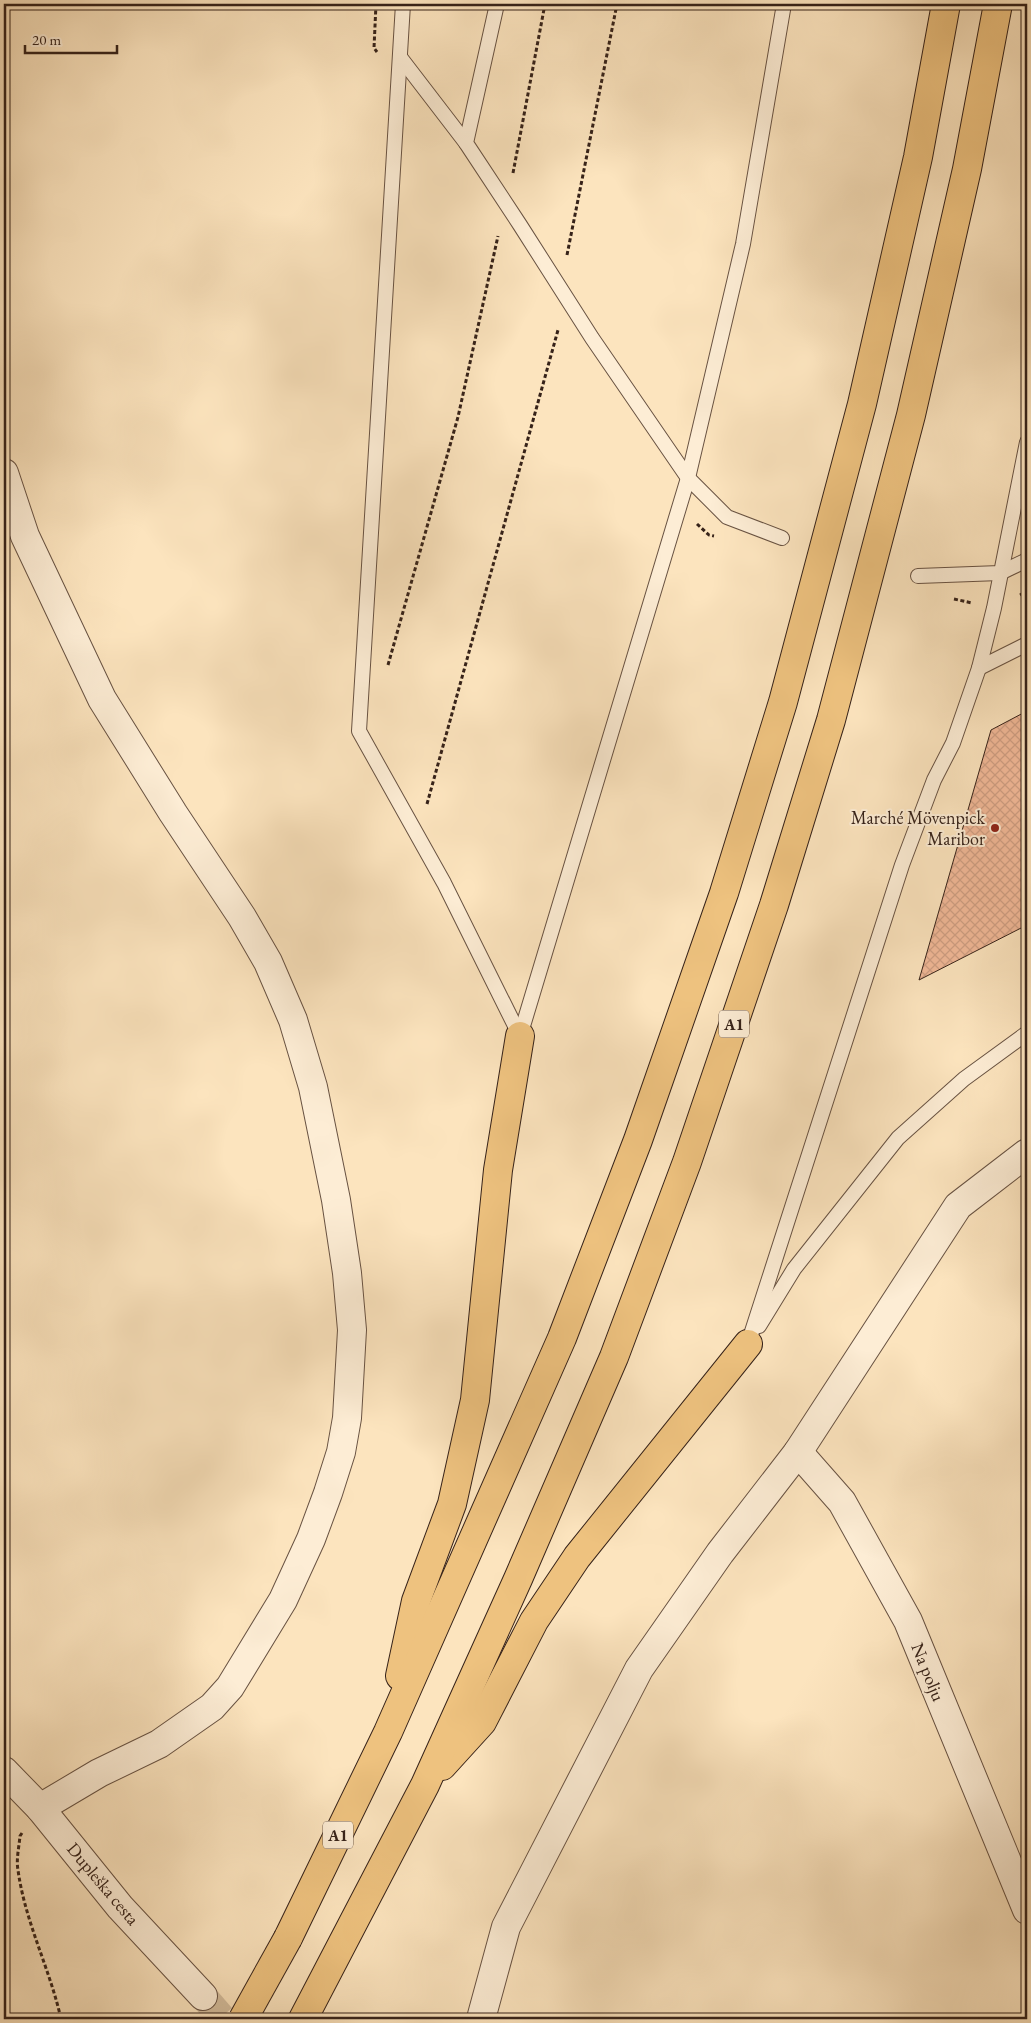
<svg xmlns="http://www.w3.org/2000/svg" width="1031" height="2023" font-family="'EB Garamond',serif">
<defs>
<pattern id="building-cross-hatch" width="8" height="8" patternUnits="userSpaceOnUse" patternTransform="scale(1.25)"><rect width="8" height="8" fill="#f1b897"/><path d="M0 0l8 8M0 8l8-8" fill="none" stroke="#cf9e82"/></pattern>
</defs>
<rect width="100%" height="100%" fill="#fce4be"/>
<filter id="stains"><feTurbulence type="fractalNoise" baseFrequency=".004" numOctaves="4"/><feColorMatrix values="0 0 0 0 .2 0 0 0 0 .09 0 0 0 0 .02 0 0 0 .5 -.17"/></filter>
<radialGradient id="worn" r=".72"><stop offset=".6" stop-color="#630" stop-opacity="0"/><stop offset="1" stop-color="#630" stop-opacity=".3"/></radialGradient>
<polygon fill="url(#building-cross-hatch)" stroke="#362219" points="1027,711 1027,925 919,980 991,730"/>
<g fill="none" stroke-linecap="round" stroke-linejoin="round">
<polyline stroke="#d4bd9d" stroke-width="28" stroke-dasharray="28 14" stroke-linecap="butt" points="203,1996 223,2019"/>
<defs>
<g id="service">
<polyline points="403,4 359,731 444,883 520,1036"/>
<polyline points="497,4 466,143 520,225 592,338 688,478 727,517 782,538"/>
<polyline points="400,57 466,143"/>
<polyline points="918,576 1000,573 1027,560"/>
<polyline points="979,668 1027,644"/>
<polyline points="520,1036 688,478 743,244 784,4"/>
<polyline points="759,1326 794,1269 898,1138 964,1079 1027,1033"/>
<polyline points="748,1344 902,865 934,780 953,743 979,668 994,608 1027,442"/>
</g>
<g id="minor">
<polyline points="4,473 25,536 102,699 173,813 242,917 268,962 293,1020 313,1087 336,1200 347,1273 352,1330 347,1418 341,1452 328,1493 311,1539 283,1600 230,1687 212,1707 159,1744 99,1773 40,1808"/>
<polyline points="798,1452 842,1502 908,1621 1027,1910"/>
<polyline points="482,2019 482,2015 506,1927 639,1669 720,1553 798,1452 958,1206 1027,1153"/>
</g>
<polyline id="tertiary" points="4,1771 40,1808 120,1907 203,1996"/>
<g id="motorway">
<polyline points="400,1676 416,1601 452,1504 475,1400 498,1170 520,1036"/>
<polyline points="442,1766 482,1722 534,1621 577,1557 748,1344"/>
<polyline points="288,1938 388,1732 562,1338 638,1140 724,893 783,702 862,404 918,157 946,4"/>
<polyline points="303,2019 425,1785 518,1579 614,1357 687,1162 774,905 831,720 911,415 967,169 998,4"/>
</g>
</defs>
<use href="#service" stroke="#685242" stroke-width="16"/>
<use href="#minor" stroke="#685242" stroke-width="30"/>
<use href="#tertiary" stroke="#685242" stroke-width="30"/>
<use href="#motorway" stroke="#362219" stroke-width="30"/>
<g stroke="#362219" stroke-width="3" stroke-dasharray="4 2.5" stroke-linecap="butt">
<polyline points="376,4 374,48 377,52"/>
<polyline points="513,173 545,4"/>
<polyline points="567,255 617,4"/>
<polyline points="697,524 709,535 714,536"/>
<polyline points="1020,595 1027,591"/>
<polyline points="954,599 972,603"/>
<polyline points="388,665 458,417 498,236"/>
<polyline points="427,804 558,330"/>
<path d="M22,1833L20,1836C19,1847 16,1860 18,1870C25,1922 50,1969 61,2019"/>
</g>
<use href="#service" stroke="#fdedd5" stroke-width="14"/>
<use href="#minor" stroke="#fdedd5" stroke-width="28"/>
<use href="#tertiary" stroke="#fdedd5" stroke-width="28"/>
<use href="#motorway" stroke="#eec27f" stroke-width="28"/>
<defs>
<polyline id="motorway-bridge" points="243,2019 288,1938"/>
</defs>
<use href="#motorway-bridge" stroke="#362219" stroke-width="30" stroke-linecap="butt"/>
<use href="#motorway-bridge" stroke="#eec27f" stroke-width="28"/>
</g>
<circle fill="#8f2418" stroke="#fdedd5" stroke-width="2" cx="995" cy="828" r="5"/>
<g text-anchor="middle" stroke-width="4" stroke-linejoin="round" paint-order="stroke">
<g fill="#fdedd5" stroke="#725f51" stroke-width="1">
<rect x="719" y="1010.5" width="30" height="27" rx="4"/>
<rect x="323" y="1821.5" width="30" height="27" rx="4"/>
</g>
<g font-size="16" font-weight="bold" fill="#362219">
<text x="734" y="1030">A1</text>
<text x="338" y="1841">A1</text>
</g>
<g font-size="18" fill="#362219" stroke="#fdedd5" text-anchor="end">
<text x="985" y="824">Marché Mövenpick<tspan x="985" dy="21">Maribor</tspan></text>
</g>
<g font-size="18" fill="#362219" stroke="#fdedd5">
<text transform="translate(928 1672) rotate(68)" y="6">Na polju</text>
<text transform="translate(103 1884) rotate(50)" y="6">Dupleška cesta</text>
</g>
</g>
<rect width="1031" height="2023" fill="none" stroke="#fce4be" stroke-width="20"/>
<rect x="5" y="5" width="1021" height="2013" fill="none" stroke="#362219" stroke-width="2.5"/>
<rect x="10" y="10" width="1011" height="2003" fill="none" stroke="#362219"/>
<path d="M25 45v8h92v-8" fill="none" stroke="#362219" stroke-width="2.5"/>
<text x="32" y="45" font-size="15" fill="#362219" stroke="#fdedd5" stroke-width="4" paint-order="stroke">20 m</text>
<rect width="100%" height="100%" filter="url(#stains)"/>
<rect width="100%" height="100%" fill="url(#worn)"/>
</svg>
